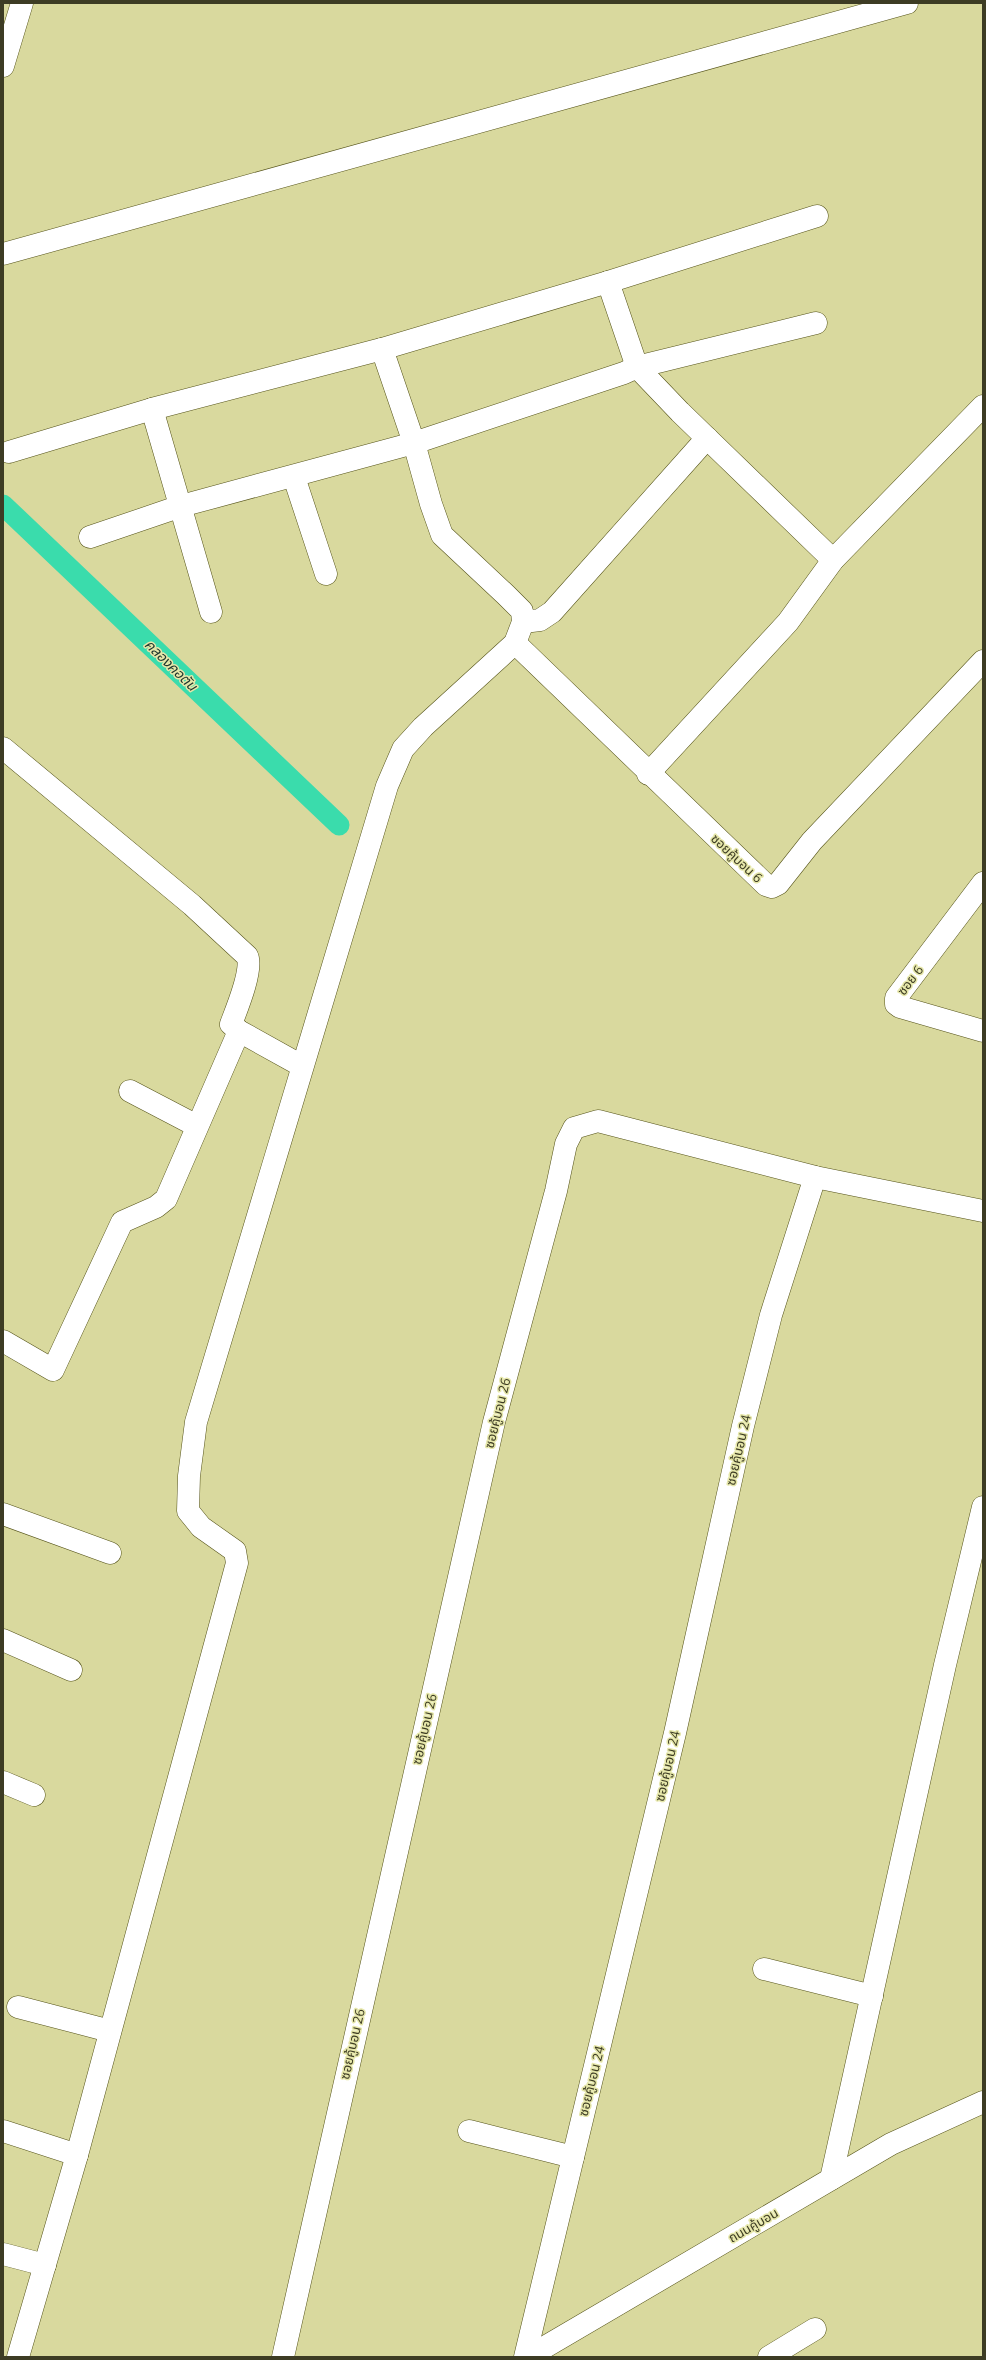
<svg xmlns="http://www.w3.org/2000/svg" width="986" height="2360" font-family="'Open Sans','Noto Sans Thai',sans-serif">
<rect width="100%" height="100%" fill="#d9d99e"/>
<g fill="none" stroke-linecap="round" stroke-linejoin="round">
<polyline stroke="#3adcac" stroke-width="21" points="3,505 339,825"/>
<defs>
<g id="minor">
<polyline points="3,254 907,3"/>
<polyline points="608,282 637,367 680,412 833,560"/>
<polyline points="152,409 211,612"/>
<polyline points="9,452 152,409 382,349 608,282 817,216"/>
<polyline points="294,477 326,574"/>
<polyline points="90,537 181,506 414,443 624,373 637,367 816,323"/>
<polyline points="523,622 540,620 552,612 707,438"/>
<polyline points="515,643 766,885 772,887 778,884 812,841 983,661"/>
<path d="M3,748L192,905L247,956C254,967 236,1011 231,1024L239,1031L302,1066"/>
<polyline points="648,774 788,622 833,560 983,406"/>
<polyline points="983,883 896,998 896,1004 900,1007 983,1031"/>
<polyline points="130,1091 197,1126"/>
<polyline points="3,1341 53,1370 122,1222 156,1207 166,1199 239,1031"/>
<polyline points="3,1514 110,1553"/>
<polyline points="3,1640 71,1670"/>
<polyline points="3,1782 34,1795"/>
<polyline points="764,1969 872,1996"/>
<polyline points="18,2007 110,2031"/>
<polyline points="3,2131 77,2155"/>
<polyline points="469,2131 573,2157"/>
<polyline points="831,2179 945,1665 983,1507"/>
<polyline points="3,2254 45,2265"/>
<polyline points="18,2357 77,2155 237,1563 235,1551 201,1527 188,1511 189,1476 196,1422 387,786 403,749 423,727 515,643 523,622 522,611 506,595 442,535 431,504 414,443 382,349"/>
<polyline points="283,2357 494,1422 556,1191 566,1144 574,1128 598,1121 815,1177 983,1211"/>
<polyline points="525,2357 675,1733 743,1426 771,1315 815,1177"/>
<polyline points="769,2357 815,2329"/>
</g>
<g id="major">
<polyline points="3,66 22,3"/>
<polyline points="528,2357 891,2144 983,2102"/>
</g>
</defs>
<use href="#minor" stroke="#555319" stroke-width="23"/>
<use href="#major" stroke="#555319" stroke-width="23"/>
<use href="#minor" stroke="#fff" stroke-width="22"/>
<use href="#major" stroke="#fff" stroke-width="22"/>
</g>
<g text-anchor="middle" stroke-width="3" stroke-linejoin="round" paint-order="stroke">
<g font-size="13" fill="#3d3c24" stroke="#e6e7aa">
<text transform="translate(737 858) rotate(43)" y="5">ซอยคู้บอน 6</text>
<text transform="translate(910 980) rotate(-53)" y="5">ซอย 6</text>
<text transform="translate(497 1413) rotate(-76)" y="5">ซอยคู้บอน 26</text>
<text transform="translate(738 1450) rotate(-77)" y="5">ซอยคู้บอน 24</text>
<text transform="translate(424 1729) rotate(-77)" y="5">ซอยคู้บอน 26</text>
<text transform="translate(667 1766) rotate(-77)" y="5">ซอยคู้บอน 24</text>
<text transform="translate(352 2044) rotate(-77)" y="5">ซอยคู้บอน 26</text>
<text transform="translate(591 2081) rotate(-76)" y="5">ซอยคู้บอน 24</text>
<text transform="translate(753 2225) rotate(-30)" y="5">ถนนคู้บอน</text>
</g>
<g font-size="14" font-style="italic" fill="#1d362d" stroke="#e6e7aa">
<text transform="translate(171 665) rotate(44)" y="5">คลองคอตัน</text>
</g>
</g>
<rect width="986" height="2360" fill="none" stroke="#3d3c24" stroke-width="8"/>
</svg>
